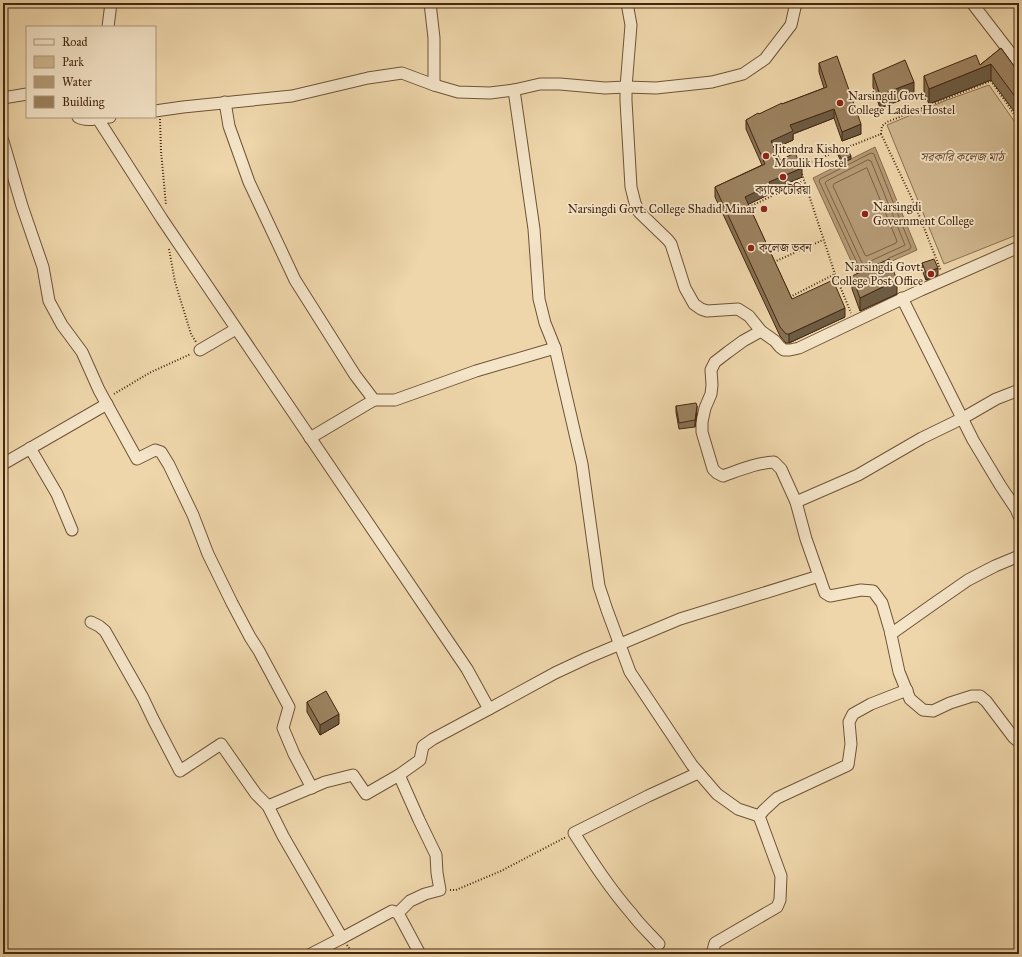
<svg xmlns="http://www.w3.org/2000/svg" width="1022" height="957" font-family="'IM FELL Great Primer','Noto Serif Bengali',serif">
<rect width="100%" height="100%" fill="#eed6aa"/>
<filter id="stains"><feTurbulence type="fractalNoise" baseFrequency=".005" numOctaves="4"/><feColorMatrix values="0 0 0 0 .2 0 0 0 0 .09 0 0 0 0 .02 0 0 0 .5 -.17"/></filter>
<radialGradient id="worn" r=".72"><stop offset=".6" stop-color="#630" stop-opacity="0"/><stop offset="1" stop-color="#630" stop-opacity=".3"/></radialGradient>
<polygon fill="#d1b890" stroke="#8a7050" points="989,85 1019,128 1019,234 944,264 887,125 947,100"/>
<polygon fill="#b49a75" stroke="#876c4c" points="875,147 917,250 858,276 813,178"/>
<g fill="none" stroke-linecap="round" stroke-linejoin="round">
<g stroke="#7c6042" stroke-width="1">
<polygon points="868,160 871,161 905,245 903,246 864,264 862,263 825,183 827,181"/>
<polygon points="867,168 897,241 896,243 867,256 865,255 833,186 834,184"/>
<polyline points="862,270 860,269 819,181 820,179 871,153 874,154 911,247 910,249 889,258"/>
</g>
<defs>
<g id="minor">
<polyline points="430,3 434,38 434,85"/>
<polyline points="627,3 631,25 626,87 626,101 631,187 635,203 639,212 668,240 671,244 685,288 694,304 701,309 707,311 738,309 749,316 761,331 775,341 780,347 784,350 790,350 799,348 921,290 1019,247"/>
<polyline points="972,3 1019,64"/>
<polyline points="108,27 111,3"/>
<polyline points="514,90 534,229 539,299 545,323 555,348 582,464 599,586 607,610 630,672 692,765 717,794 738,809 759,816"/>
<polyline points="3,98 27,94"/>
<polyline points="225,102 229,126 249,182 295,280 355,375 374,400 395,400 476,371 555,348"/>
<polyline points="155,111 183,107 292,96 368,78 402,73 434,85 458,92 490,93 514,90 540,84 560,84 605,88 626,87 656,88 712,82 743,74 765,59 791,25 796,3"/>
<path d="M78,117C86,122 100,118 110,117"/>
<polyline points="99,117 98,119 162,219 467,669 489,709"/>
<polyline points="3,141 22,206 43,267 49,301 62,325 82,352 99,390 137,459 155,450 161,452 169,465 193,515 208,554 232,603 250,637 259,651 289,707 283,728 294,754 312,788"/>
<polyline points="902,298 973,440 1000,485 1016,509 1019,516"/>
<path d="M761,331L743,341L728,352L715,362L711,370L712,385L711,394L705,408L702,422V432L713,469L717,473L723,476C740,470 756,463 774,462L781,469L796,502L806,539L825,593L830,596L861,590L873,591L882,603L890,630L899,672L910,699L923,710L933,711L950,703L972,696H980L986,701L1014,738L1019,742"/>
<polyline points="200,350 236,329"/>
<polyline points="310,438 374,400"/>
<polyline points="30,448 57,494 72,530"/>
<polyline points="3,464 107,404"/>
<polyline points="796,502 858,475 922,438 963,418 996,399 1019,390"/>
<polyline points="91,622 99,626 105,631 143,698 153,719 180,771 221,744 256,794 268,806 283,836 342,938 392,911 398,913 420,954"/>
<polyline points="891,634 932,605 968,580 995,566 1019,556"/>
<polyline points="268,806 325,782 353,775 366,794 399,775 420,760 423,746 433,739 489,709 555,673 587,658 680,619 819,576"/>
<polyline points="398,913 410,901 425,894 440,890 437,873 436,855 419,820 399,775"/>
<path d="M659,944C650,934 640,925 632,914C610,889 592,861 574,833L648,796L698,773"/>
<polyline points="311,954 342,938"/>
<polyline points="712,954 715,943 777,907 780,900 781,876 759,816 764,810 777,798 848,765 851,744 849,722 853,714 871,704 907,690"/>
</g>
</defs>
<use href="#minor" stroke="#6e5336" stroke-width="13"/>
<g stroke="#44270f" stroke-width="2" stroke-dasharray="1 2" stroke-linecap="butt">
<polyline points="160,119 161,151 166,205"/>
<polyline points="881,134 882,126 887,122 991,81 1019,121"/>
<polyline points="800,166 881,134 884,140 915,205 941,271"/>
<polyline points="802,174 835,274 851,313"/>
<polyline points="749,207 803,181"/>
<polyline points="169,249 175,282 191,334 196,342"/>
<polyline points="774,262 823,240"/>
<polyline points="790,297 835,274"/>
<polyline points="114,394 151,372 191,354"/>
<polyline points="450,890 456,890 501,871 566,837"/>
<polyline points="347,945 353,954"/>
</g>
<use href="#minor" stroke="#f4e4c8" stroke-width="11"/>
</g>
<g fill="#867053" stroke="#44270f">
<polygon points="1001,48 1019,73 1019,118 991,80 929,104 924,92 924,76 980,65"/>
<polygon points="819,63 861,134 842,141 834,118 793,134 793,140 774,148 780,160 802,177 770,191 770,194 748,204 792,299 845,317 789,343 786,343 780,336 715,197 715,187 762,165 746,129 746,120 782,104 824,88 819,72"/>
<polygon points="873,74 914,95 880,108 873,87"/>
<polygon points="838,152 851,159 842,163 838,155"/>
<polygon points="922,263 938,275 926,280 922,270"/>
<polygon points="852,276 897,294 860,311 852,289"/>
<polygon points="676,406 697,413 695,427 679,429 676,412"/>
<polygon points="307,702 339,724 320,735 307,712"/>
</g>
<g fill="#6d5b43" stroke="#44270f">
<polygon points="991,64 991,80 929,104 929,89"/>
<polygon points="914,82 914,95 880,108 880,95"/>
<polygon points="834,109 834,118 793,134 793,140 771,150 771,141 790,125"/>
<polygon points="861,124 861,134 842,141 842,132"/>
<polygon points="851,156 851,159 842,163 842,160"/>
<polygon points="802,168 802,177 770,191 770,194 745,206 745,197 769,182"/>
<polygon points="938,268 938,275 926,280 926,273"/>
<polygon points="897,280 897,294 860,311 860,298"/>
<polygon points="845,308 845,317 789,343 789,334"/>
<polygon points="697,406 697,413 695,427 695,420"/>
<polygon points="339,714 339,724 320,735 320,725"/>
</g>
<g fill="#9c8260" stroke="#44270f">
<polygon points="1001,48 1019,73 1019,102 991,64 929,89 924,76 976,55 980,65"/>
<polygon points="837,56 861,124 842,132 834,109 790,125 793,131 771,141 780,160 795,153 802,168 769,182 770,185 745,197 792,299 833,280 845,308 789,334 786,334 780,327 715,187 765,164 746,120 758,113 759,114 782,103 782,104 827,87 819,63"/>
<polygon points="905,60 914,82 880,95 873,74"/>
<polygon points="847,148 851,156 842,160 838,152"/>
<polygon points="889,259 897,280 860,298 852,276"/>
<polygon points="934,259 938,268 926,273 922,263"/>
<polygon points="696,403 697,406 695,420 679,423 676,406"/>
<polygon points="326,691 339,714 320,725 307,702"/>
</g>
<g fill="#8f2418" stroke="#f4e4c8" stroke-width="1.5">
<circle cx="840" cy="103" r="4"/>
<circle cx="766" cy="156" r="4"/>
<circle cx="783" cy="177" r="4"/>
<circle cx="764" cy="209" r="4"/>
<circle cx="865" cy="214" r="4"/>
<circle cx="751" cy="248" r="4"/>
<circle cx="931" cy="274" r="4"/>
</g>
<g text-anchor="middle" stroke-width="3.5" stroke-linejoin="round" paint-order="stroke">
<g font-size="12" fill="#44270f" stroke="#f4e4c8" text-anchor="start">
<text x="848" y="100">Narsingdi Govt.<tspan x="848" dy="14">College Ladies Hostel</tspan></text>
<text x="774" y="153">Jitendra Kishor<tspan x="774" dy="14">Moulik Hostel</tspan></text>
<text x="783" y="194" text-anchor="middle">ক্যাফেটেরিয়া</text>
<text x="873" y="211">Narsingdi<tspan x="873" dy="14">Government College</tspan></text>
<text x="756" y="213" text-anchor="end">Narsingdi Govt. College Shadid Minar</text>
<text x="759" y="252">কলেজ ভবন</text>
<text x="923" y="271" text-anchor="end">Narsingdi Govt.<tspan x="923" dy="14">College Post Office</tspan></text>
</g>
<g font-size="12" font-style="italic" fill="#604429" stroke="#f4e4c8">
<text x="962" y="161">সরকারি কলেজ মাঠ</text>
</g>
</g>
<rect width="1022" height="957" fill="none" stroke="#eed6aa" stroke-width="16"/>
<rect x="4" y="4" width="1014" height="949" fill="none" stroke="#44270f" stroke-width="2"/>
<rect x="8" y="8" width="1006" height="941" fill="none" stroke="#44270f"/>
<rect x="26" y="26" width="130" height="92" fill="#f4e4c8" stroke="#ae987e"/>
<rect x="34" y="39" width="20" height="6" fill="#f4e4c8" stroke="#ae987e"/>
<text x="62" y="46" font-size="12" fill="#44270f">Road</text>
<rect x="34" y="56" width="20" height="12" fill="#d1b890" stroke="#ae987e"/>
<text x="62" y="66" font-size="12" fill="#44270f">Park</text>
<rect x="34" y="76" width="20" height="12" fill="#b49a75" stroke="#ae987e"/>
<text x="62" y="86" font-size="12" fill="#44270f">Water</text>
<rect x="34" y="96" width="20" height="12" fill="#9c8260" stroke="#ae987e"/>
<text x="62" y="106" font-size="12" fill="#44270f">Building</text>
<rect width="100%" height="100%" filter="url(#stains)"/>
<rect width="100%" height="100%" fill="url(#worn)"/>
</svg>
